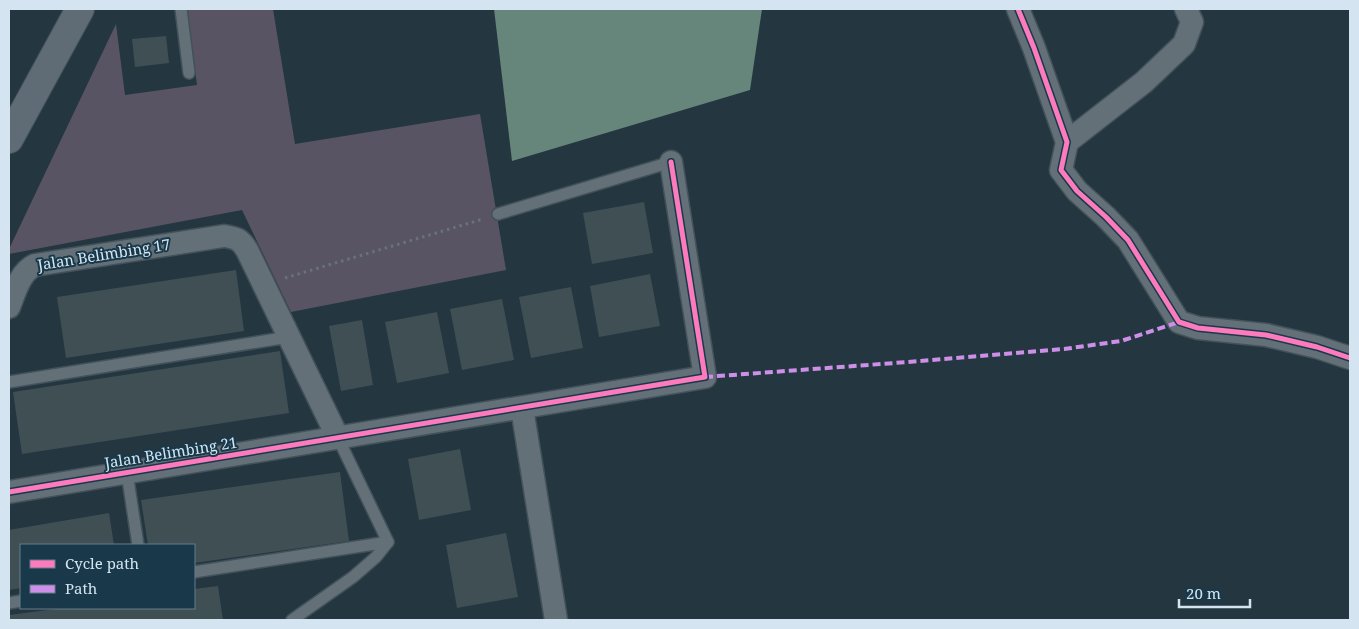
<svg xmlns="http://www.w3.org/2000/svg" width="1359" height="629" font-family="'Noto Serif',serif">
<rect width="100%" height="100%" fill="#243640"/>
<polygon fill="#585464" points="187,9 273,9 295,144 480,114 506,270 291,312 242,210 9,254 9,249 116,24 125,95 197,85"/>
<polygon fill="#66857b" points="494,9 762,9 750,90 512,161"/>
<g fill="#404f54">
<polygon points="166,36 169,63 135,67 132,39"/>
<polygon points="644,202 653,253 592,264 583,213"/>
<polygon points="236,270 244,331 66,358 57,297"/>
<polygon points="650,274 660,326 599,337 590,286"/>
<polygon points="571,287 583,348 531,358 519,297"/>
<polygon points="502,299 514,360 462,370 450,309"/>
<polygon points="437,312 449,373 397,383 385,322"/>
<polygon points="362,320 373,385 341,391 329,326"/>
<polygon points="280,351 289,413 22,454 13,392"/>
<polygon points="460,449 471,510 419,520 408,459"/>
<polygon points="340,472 349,541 194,563 194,545 148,545 141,500"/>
<polygon points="109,513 114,545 21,545 21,588 9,590 9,530"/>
<polygon points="506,533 518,597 457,608 446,545"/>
<polygon points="218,586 223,620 9,620 9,615 63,608 194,608 194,589"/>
</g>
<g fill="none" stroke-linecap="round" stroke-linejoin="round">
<defs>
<g id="lane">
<polyline points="181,9 189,73"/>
<polyline points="498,214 671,162"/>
<polyline points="9,382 289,337"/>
<polyline points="127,473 138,545"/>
<polyline points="194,572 388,542"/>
<polyline points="9,603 21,601"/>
<polyline points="292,620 353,577 376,557 388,542 338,438"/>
</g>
<g id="street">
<polyline points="1018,9 1034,48 1067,142 1061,170 1077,191 1106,217 1128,240 1179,322 1198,328 1266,335 1317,347 1350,358"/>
<polyline points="1067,142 1144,82 1184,44 1192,22 1186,9"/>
<path d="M9,307C15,292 20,272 35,265L224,236C237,238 240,239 247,250L338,438"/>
<polyline points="522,408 556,620"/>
<polyline points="9,492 705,377 671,162"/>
</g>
<polyline id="secondary" points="9,139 80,9"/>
</defs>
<use href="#lane" stroke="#42515a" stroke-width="14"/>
<use href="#street" stroke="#42515a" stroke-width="25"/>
<use href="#secondary" stroke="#42515a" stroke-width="30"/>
<polyline stroke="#67737b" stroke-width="3" stroke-dasharray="2.5 4" stroke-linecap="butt" points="285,278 483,219"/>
<use href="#lane" stroke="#637078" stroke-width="11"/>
<use href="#street" stroke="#637078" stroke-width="22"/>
<use href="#secondary" stroke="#5f6c76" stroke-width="28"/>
<polyline stroke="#ce8fe9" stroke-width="4" stroke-dasharray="8 4" stroke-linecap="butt" points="705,377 908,362 1064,349 1121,341 1179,322"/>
<defs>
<g id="cycleway">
<polyline points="1018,9 1034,48 1067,142 1061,170 1077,191 1106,217 1128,240 1179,322 1198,328 1266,335 1317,347 1350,358"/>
<polyline points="9,492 705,377 671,162"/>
</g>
</defs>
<use href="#cycleway" stroke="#19394b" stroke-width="8"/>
<use href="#cycleway" stroke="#fd7abc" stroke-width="5"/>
</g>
<g text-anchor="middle" stroke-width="4" stroke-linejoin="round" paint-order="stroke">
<g font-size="15" fill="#d4e5f1" stroke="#19394b">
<text transform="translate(104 255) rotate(-9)" y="5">Jalan Belimbing 17</text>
<text transform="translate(171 453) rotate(-9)" y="5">Jalan Belimbing 21</text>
</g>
</g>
<rect width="1359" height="629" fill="none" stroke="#d4e5f1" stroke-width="20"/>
<rect x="20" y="544" width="175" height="65" fill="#19394b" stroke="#647e8d"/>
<rect x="30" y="560" width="25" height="8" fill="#fd7abc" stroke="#647e8d"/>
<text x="65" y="569" font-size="15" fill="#d4e5f1">Cycle path</text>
<rect x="30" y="585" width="25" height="8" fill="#ce8fe9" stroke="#647e8d"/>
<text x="65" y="594" font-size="15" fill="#d4e5f1">Path</text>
<path d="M1179 599v8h71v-8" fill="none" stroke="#d4e5f1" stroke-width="2.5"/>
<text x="1186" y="599" font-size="15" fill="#d4e5f1" stroke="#19394b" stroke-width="4" paint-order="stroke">20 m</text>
</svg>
